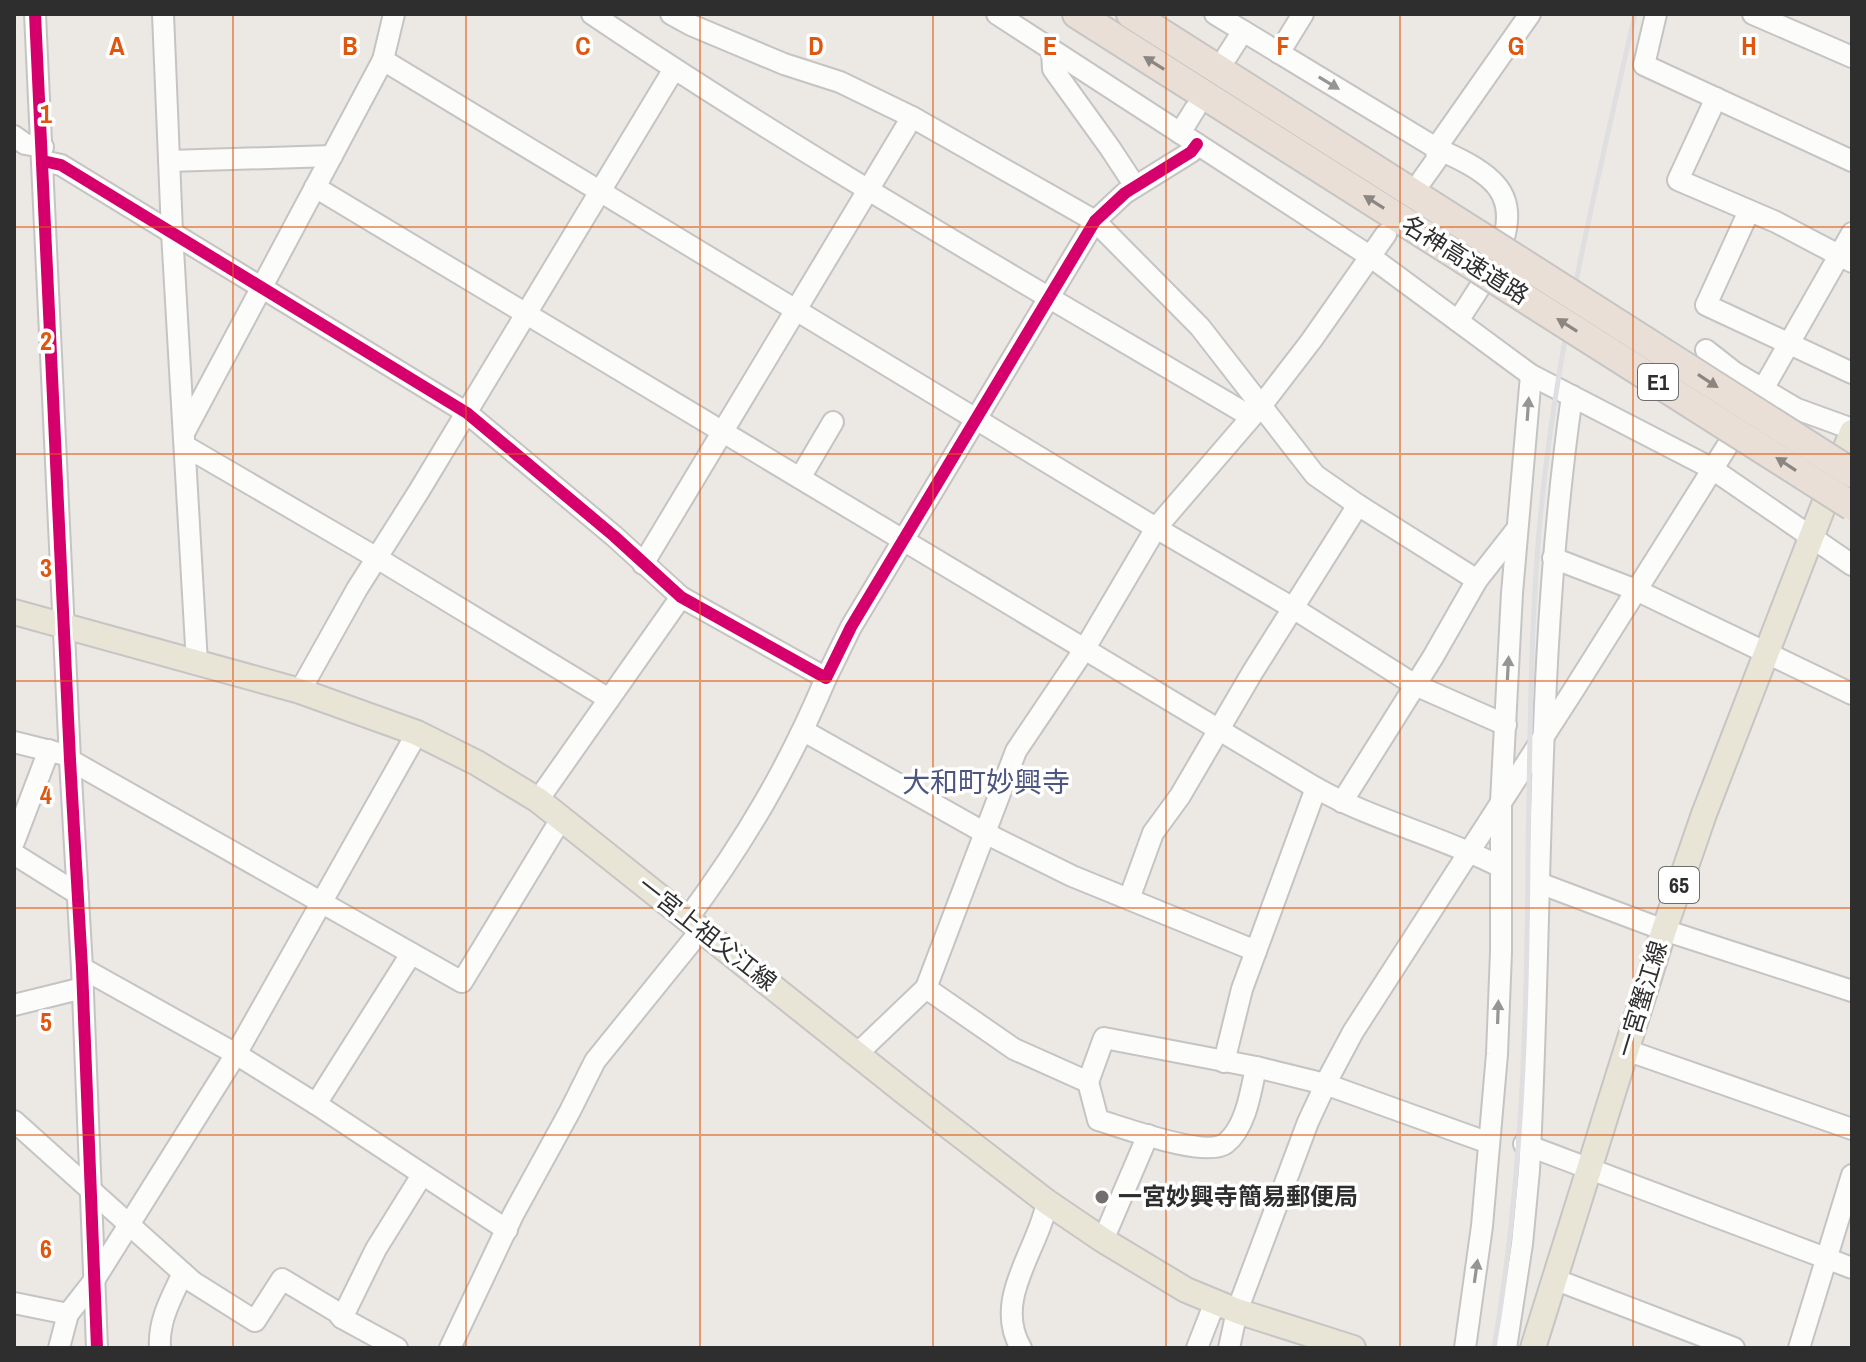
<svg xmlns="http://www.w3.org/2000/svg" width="1866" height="1362" font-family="'Archivo Narrow','Noto Sans JP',sans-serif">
<rect width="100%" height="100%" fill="#ece8e4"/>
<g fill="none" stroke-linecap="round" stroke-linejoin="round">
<defs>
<g id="minor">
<polyline points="35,14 70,760 82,968 97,1348"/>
<polyline points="163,14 172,232 197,663"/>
<path d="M592,14C805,158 1029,285 1250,416"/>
<polyline points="671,14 691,25 784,64 840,82 912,117 1095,221 1200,327 1315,475 1358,505 1477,580"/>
<polyline points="997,14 1371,257 1531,375 1711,468 1852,565"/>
<path d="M1215,14L1436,148C1455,157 1476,166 1491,180C1534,219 1480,285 1458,321"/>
<polyline points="1656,14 1644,65 1852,161"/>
<polyline points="1753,14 1852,57"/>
<polyline points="1052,51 1053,69 1110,148 1135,186"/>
<polyline points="1279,53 1303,14"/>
<polyline points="1227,56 1243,31"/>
<polyline points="383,60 1156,528 1293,608 1415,685 1506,725"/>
<polyline points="1716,98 1678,180 1776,222 1852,262"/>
<polyline points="1180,133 1195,109"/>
<polyline points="14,136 25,144 43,147"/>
<polyline points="43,161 61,165 467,413 614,536 681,597 826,678 851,627 1095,221 1125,193 1191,152 1197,144"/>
<polyline points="169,161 332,156"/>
<polyline points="1422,180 1437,159 1436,148 1530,14"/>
<path d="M315,187L1316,788C1375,821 1441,836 1501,867"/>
<polyline points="1749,211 1706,305 1852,373"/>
<polyline points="1706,350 1734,372 1797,409 1852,429"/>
<polyline points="184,433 383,60 394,14"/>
<polyline points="185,446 377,558 609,699"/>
<polyline points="800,478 833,422"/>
<polyline points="1553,558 1636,590 1852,694"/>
<polyline points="643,564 912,117"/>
<polyline points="300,691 357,589 419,491 674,69"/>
<polyline points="804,731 985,833 1072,876 1256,951"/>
<polyline points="14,742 62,754"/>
<polyline points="70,760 462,982 561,819"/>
<polyline points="538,800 681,597"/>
<polyline points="1342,802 1433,657 1477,580 1517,529"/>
<polyline points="14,842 49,750"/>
<polyline points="14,854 78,894"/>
<polyline points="1539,883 1664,930 1852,991"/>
<polyline points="1129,899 1153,833 1180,796 1252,673 1358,505"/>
<path d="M688,918C745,841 789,766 826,678"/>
<polyline points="82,968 236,1054 316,1104 507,1230"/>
<path d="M926,988L1014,1049L1088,1082L1098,1120C1122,1127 1207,1159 1226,1143C1246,1127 1251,1091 1256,1067"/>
<polyline points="14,1005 83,988"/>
<polyline points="1626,1050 1852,1129"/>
<polyline points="858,1053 926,988 1016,751 1084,650 1156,528 1261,406 1311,341 1386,234"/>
<polyline points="1224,1062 1242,989 1316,788"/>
<polyline points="1088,1082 1104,1038 1256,1067 1325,1084 1489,1143"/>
<polyline points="316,1104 411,954"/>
<polyline points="14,1121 193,1282 255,1321 282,1279 337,1312 342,1318 397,1348"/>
<polyline points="1524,1144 1852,1268"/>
<polyline points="1103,1240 1148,1135"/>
<polyline points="1554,1279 1734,1348"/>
<polyline points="14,1303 68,1314"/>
<polyline points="342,1318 376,1249 422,1175"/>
<polyline points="59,1348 68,1314 93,1282 236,1054 417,733"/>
<path d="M160,1348C158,1320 172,1297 183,1273"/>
<polyline points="450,1348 513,1215 570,1111 595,1061 701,930"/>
<path d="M1021,1348C992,1299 1039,1249 1047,1202"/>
<polyline points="1197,1348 1215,1302"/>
<polyline points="1229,1348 1237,1311 1308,1122 1329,1077 1353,1032 1573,691 1763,389 1852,233"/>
<polyline points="1465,1348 1482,1226 1497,1054 1501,952 1501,802 1512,593 1531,375"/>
<path d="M1506,1348L1522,1244L1529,1170C1543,912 1535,652 1572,396"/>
<polyline points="1799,1348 1852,1175"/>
</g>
<g id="major">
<polyline points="14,612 300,691 417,733 477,763 538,800 907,1094 1047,1202 1103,1240 1186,1290 1237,1311 1353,1348"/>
<polyline points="1533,1348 1664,930 1704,814 1852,432"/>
</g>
<g id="highway">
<polyline points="1077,14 1463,259"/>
<polyline points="1131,14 1477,234"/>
</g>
</defs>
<use href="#minor" stroke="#c5c4c5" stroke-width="24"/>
<use href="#major" stroke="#c6c5c4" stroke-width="28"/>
<use href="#highway" stroke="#c6c5c4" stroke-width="32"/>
<use href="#minor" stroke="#fcfcfb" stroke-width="20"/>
<use href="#major" stroke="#e8e4d6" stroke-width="24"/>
<use href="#highway" stroke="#eadfd6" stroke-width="28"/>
<path stroke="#dfdfe1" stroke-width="5" d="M1494,1348C1522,1186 1527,1021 1528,856C1530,748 1530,640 1539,532C1554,356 1596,186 1635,14"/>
<defs>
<g id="highway-bridge">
<polyline points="1477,234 1852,473"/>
<polyline points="1463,259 1852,506"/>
</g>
</defs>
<use href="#highway-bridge" stroke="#c6c5c4" stroke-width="32" stroke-linecap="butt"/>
<use href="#highway-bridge" stroke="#eadfd6" stroke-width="28"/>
<defs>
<g id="cycleway">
<polyline points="35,14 70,760 82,968 97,1348"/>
<polyline points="43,161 61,165 467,413 614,536 681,597 826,678 851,627 1095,221 1125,193 1191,152 1197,144"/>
</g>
</defs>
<use href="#cycleway" stroke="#fff" stroke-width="17"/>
<use href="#cycleway" stroke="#d6006c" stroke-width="12"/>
</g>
<defs><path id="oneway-solid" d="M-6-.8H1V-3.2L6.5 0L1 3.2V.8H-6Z" transform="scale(2)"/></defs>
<g fill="#8c8682">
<use href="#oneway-solid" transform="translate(1154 63) rotate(-148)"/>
<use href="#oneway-solid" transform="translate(1374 202) rotate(-148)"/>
<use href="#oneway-solid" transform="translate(1567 325) rotate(-148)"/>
<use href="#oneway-solid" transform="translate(1708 381) rotate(33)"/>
<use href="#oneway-solid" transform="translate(1786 464) rotate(-147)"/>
</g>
<g fill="#959594">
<use href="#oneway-solid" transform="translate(1329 83) rotate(31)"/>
<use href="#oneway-solid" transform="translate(1528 409) rotate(-86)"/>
<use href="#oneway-solid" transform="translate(1508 668) rotate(-87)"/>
<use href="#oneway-solid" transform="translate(1498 1012) rotate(-88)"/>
<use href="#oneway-solid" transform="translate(1476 1271) rotate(-82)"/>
</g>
<path fill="none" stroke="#df570e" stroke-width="2" stroke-opacity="0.55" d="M233,14V1348M466,14V1348M700,14V1348M933,14V1348M1166,14V1348M1400,14V1348M1633,14V1348M14,227H1852M14,454H1852M14,681H1852M14,908H1852M14,1135H1852"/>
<circle fill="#706f6e" stroke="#fff" stroke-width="3" cx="1102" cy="1197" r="8"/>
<g text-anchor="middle" stroke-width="7" stroke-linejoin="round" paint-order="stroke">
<g fill="#fff" stroke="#6d6d6d" stroke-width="2">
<rect x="1638" y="364" width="40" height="36" rx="6"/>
<rect x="1659" y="867" width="40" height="36" rx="6"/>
</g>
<g font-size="22" font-weight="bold" fill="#2e2e2e">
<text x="1658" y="390">E1</text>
<text x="1679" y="893">65</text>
</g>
<g font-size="24" fill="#2e2e2e" stroke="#fff">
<text transform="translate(1465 260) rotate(32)" y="8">名神高速道路</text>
<text transform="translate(707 934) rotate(38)" y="8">一宮上祖父江線</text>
<text transform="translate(1642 999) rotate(-73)" y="8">一宮蟹江線</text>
</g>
<g font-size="24" font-weight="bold" fill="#2e2e2e" stroke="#fff" text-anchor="start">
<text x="1118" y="1205">一宮妙興寺簡易郵便局</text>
</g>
<g font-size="28" fill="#4d5680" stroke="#fff">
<text x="986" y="792">大和町妙興寺</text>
</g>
</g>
<g font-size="26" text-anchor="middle" font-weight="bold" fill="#df570e" stroke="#fff" stroke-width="7" stroke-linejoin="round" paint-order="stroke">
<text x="117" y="55">A</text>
<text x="350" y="55">B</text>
<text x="583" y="55">C</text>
<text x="816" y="55">D</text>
<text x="1050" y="55">E</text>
<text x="1283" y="55">F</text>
<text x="1516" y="55">G</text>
<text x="1749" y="55">H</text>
<text x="46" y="123">1</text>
<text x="46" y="350">2</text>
<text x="46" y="577">3</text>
<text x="46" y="804">4</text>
<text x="46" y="1031">5</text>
<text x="46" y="1258">6</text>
</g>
<rect width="1866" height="1362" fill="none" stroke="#2e2e2e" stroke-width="32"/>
</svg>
